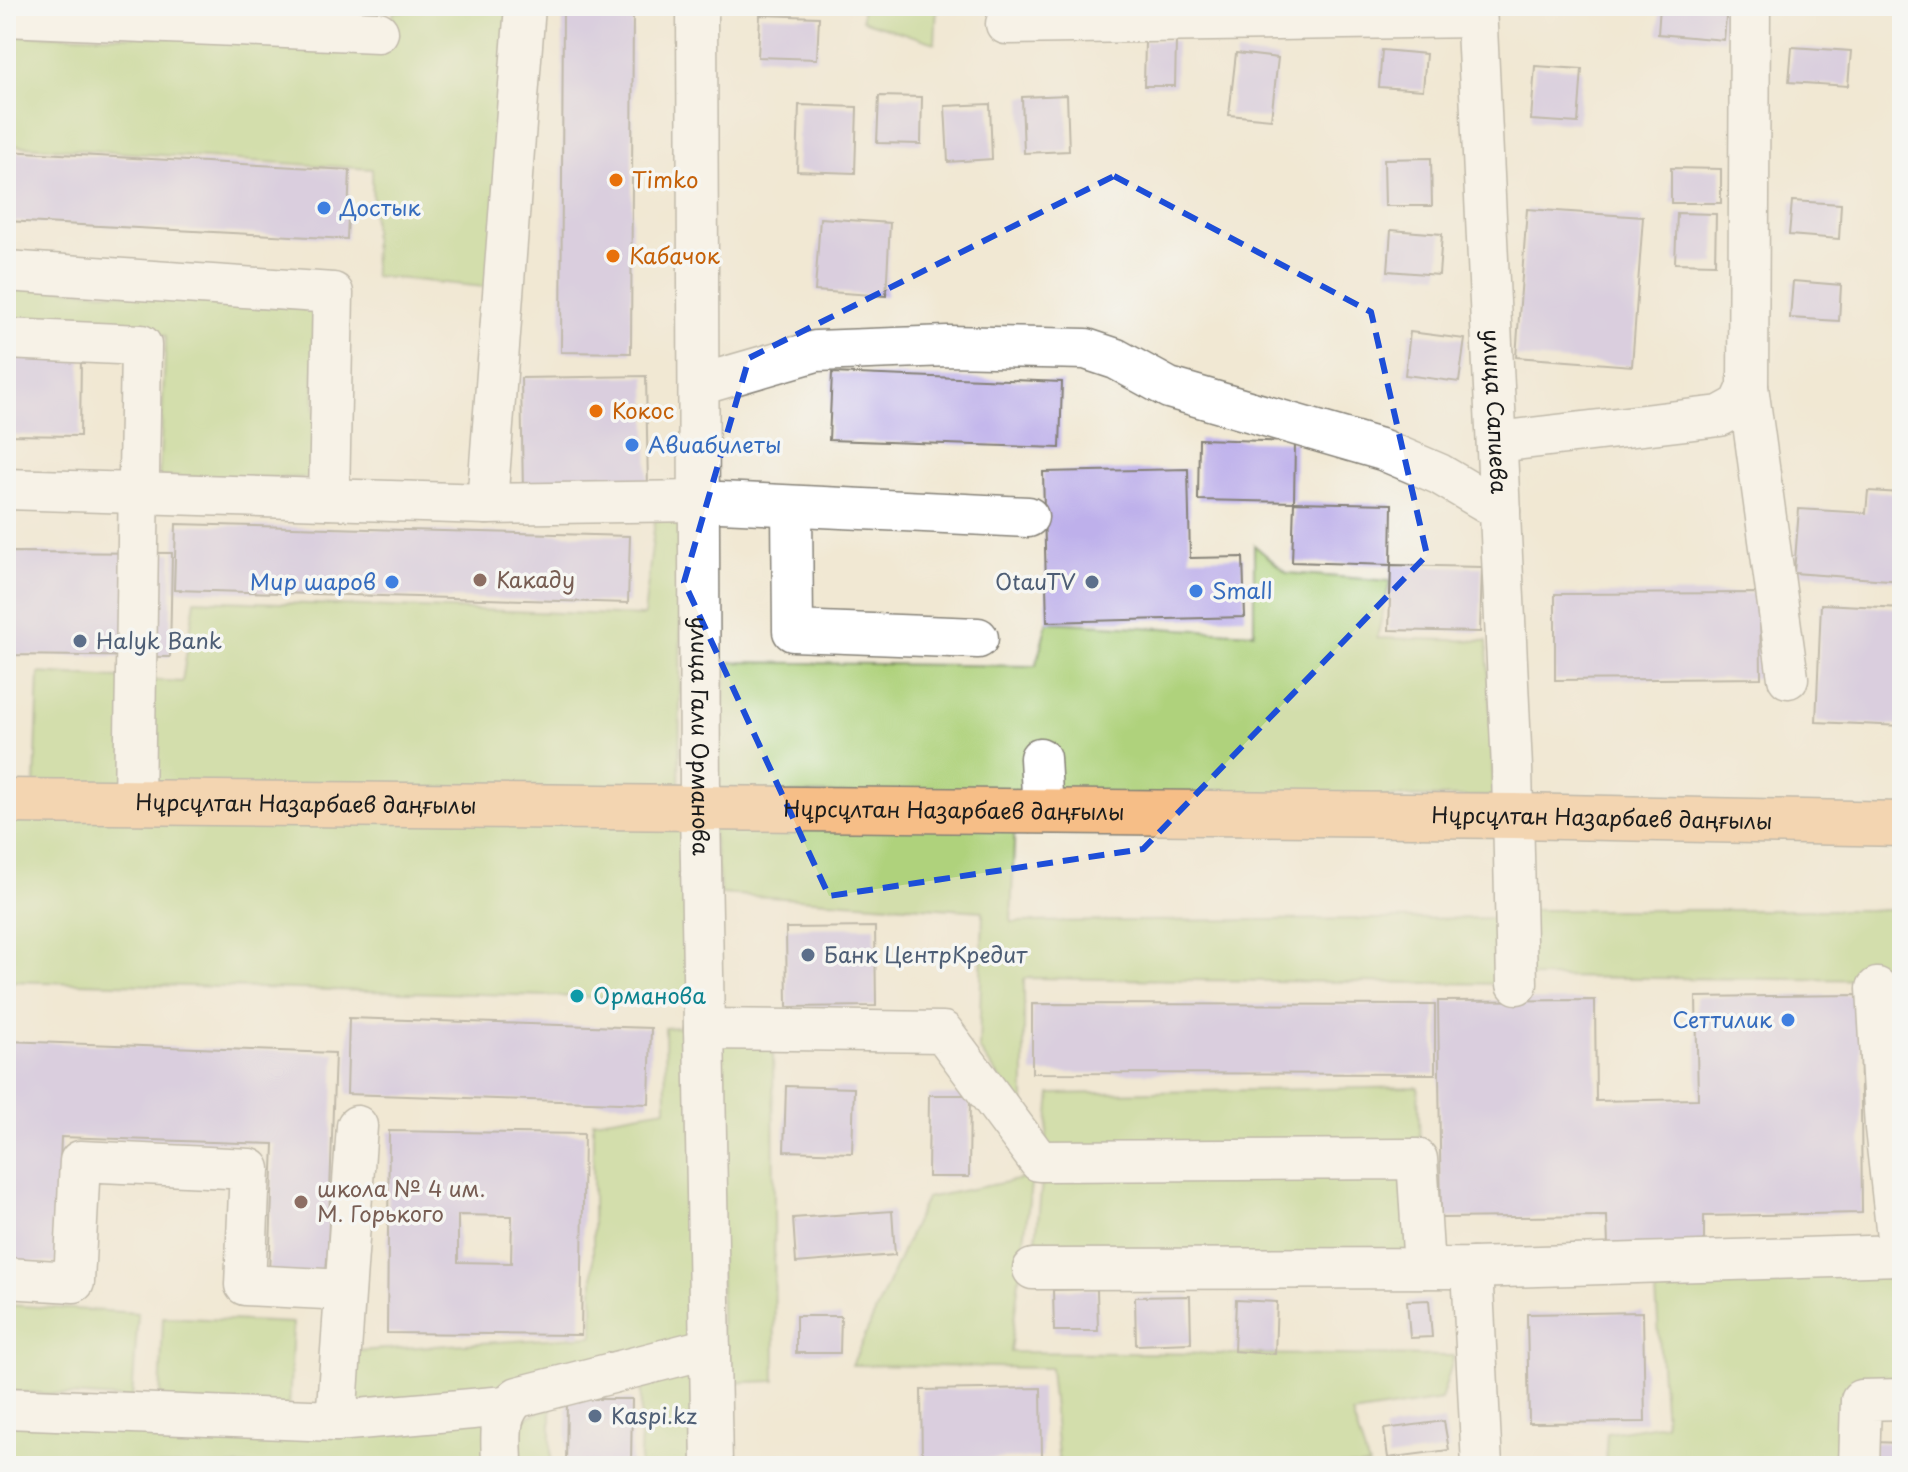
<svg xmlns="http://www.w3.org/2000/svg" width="1908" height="1472" font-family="'Playpen Sans',sans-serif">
<rect width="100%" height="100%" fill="#f6f6f2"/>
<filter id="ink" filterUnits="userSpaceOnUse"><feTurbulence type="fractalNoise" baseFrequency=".0125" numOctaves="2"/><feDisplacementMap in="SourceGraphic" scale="16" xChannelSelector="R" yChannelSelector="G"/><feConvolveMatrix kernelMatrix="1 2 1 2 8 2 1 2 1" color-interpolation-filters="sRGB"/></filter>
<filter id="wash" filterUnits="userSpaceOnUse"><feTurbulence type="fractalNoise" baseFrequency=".006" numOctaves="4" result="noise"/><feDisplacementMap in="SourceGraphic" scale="32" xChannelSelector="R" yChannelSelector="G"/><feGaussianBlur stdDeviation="1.8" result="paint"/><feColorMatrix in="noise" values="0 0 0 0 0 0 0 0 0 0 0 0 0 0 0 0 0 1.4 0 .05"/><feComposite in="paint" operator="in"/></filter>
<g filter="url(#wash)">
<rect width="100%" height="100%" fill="#f1e8d3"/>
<g fill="#afd27b" stroke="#66774c" stroke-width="2">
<polygon points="462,6 525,6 504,289 374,276 372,169 6,145 6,35 396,39 393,12"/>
<polygon points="862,6 937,6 935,43 862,20"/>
<polygon points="6,285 313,307 316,478 159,477 166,336 6,319"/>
<polygon points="682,519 679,790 35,786 39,673 182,682 195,600 644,616 655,520"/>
<polygon points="1254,545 1287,573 1390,581 1377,638 1487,641 1494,797 713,793 727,662 1036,666 1047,622 1254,633"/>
<polygon points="6,813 689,822 693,1000 6,981"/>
<polygon points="1015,818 1011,922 1507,918 1510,984 1024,978 1024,1113 979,1049 983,911 721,894 711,822"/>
<polygon points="1529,910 1902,910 1902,980 1530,977"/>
<polygon points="693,1026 697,1338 498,1388 485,1466 6,1466 6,1419 346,1431 340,1352 593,1336 593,1121 666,1109 665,1028"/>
<polygon points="773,1038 775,1381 722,1383 717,1042"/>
<polygon points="1418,1087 1424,1268 1033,1269 1051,1094"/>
<polygon points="1032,1177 1010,1352 1454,1356 1441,1400 1352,1414 1369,1466 1059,1466 1050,1368 852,1365 926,1198"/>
<polygon points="1902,1269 1902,1385 1840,1466 1605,1466 1607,1433 1665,1424 1655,1277"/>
<polygon points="6,1305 138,1313 132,1399 6,1391"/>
<polygon points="163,1317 293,1323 289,1409 160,1403"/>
<polygon points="698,1364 700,1466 640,1466 641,1389"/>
<polygon points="551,1408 551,1466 520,1466 521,1419"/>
</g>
<g id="blocks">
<g fill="#beb0eb" fill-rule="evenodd">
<polygon points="257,6 368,6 368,14"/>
<polygon points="563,6 633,6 631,353 561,352"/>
<polygon points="1660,6 1727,6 1724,40 1658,34"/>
<polygon points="760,15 819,17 817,59 758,57"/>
<polygon points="1145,41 1176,41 1175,86 1144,86"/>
<polygon points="1792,47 1851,51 1848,86 1789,82"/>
<polygon points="1382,50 1426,54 1423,90 1379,87"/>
<polygon points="1236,53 1278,58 1271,119 1229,115"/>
<polygon points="1535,66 1582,69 1578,123 1531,120"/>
<polygon points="1067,95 1069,151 1024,153 1022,97"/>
<polygon points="879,96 922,97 921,144 877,143"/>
<polygon points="990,104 992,159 948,162 945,106"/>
<polygon points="799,105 857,107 855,173 797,171"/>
<polygon points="6,151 350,170 347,239 6,221"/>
<polygon points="1431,158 1432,206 1385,206 1384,159"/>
<polygon points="1671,168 1721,169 1721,203 1671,203"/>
<polygon points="1792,201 1841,204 1839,239 1789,235"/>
<polygon points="1527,209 1643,217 1632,366 1516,357"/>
<polygon points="1677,213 1716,214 1715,264 1675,263"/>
<polygon points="820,218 890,223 886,296 815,291"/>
<polygon points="1391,230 1442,234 1439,275 1388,271"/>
<polygon points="1793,281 1841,285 1839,321 1790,318"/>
<polygon points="1410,332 1465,339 1459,382 1405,375"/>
<polygon points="6,357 81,357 80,436 6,435"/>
<polygon points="832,373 1062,382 1060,448 829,440"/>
<polygon points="646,376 648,490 523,492 521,378"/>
<polygon points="1199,439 1295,442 1294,502 1198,500"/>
<polygon points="1188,469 1190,558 1243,557 1245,617 1047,622 1043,472"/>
<polygon points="1868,491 1902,493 1902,581 1794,573 1799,509 1866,513"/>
<polygon points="1294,502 1392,504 1391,565 1292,562"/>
<polygon points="176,524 630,536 628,603 174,590"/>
<polygon points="6,552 172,553 170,657 6,655"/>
<polygon points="1391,565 1482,567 1480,632 1389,630"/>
<polygon points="1760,593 1761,678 1555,680 1555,594"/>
<polygon points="1821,604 1902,608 1902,726 1816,722"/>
<polygon points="875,927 876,1006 787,1007 786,928"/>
<polygon points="1860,995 1862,1213 1704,1216 1704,1246 1608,1247 1607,1216 1441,1218 1438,1001 1595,1000 1596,1101 1698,1099 1696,997"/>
<polygon points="1032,1004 1435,1005 1435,1074 1032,1073"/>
<polygon points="349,1018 651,1028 649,1104 347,1094"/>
<polygon points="6,1041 335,1053 327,1275 269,1273 274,1144 61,1137 56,1263 6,1260"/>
<polygon points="786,1086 854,1088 852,1153 784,1151"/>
<polygon points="929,1095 970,1095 969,1177 928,1177"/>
<path d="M389,1131L584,1134L581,1335L387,1333ZM458,1215L512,1216L511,1263L458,1262Z"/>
<polygon points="892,1211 895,1255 796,1263 793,1218"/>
<polygon points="1097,1289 1098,1331 1054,1331 1053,1290"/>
<polygon points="1190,1296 1191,1343 1136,1345 1135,1297"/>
<polygon points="1236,1300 1277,1302 1275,1354 1234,1351"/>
<polygon points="1429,1300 1432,1337 1410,1338 1407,1301"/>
<polygon points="1643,1312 1645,1422 1529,1423 1527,1314"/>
<polygon points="796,1316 841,1316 840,1353 796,1353"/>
<polygon points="1041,1388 1042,1458 922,1460 921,1390"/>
<polygon points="567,1399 632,1399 631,1466 566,1466"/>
<polygon points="1444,1421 1449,1450 1388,1458 1384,1429"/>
<polygon points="1874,1442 1902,1443 1902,1466 1873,1466"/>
</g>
</g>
</g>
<g filter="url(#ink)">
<use href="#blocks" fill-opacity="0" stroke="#868278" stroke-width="2"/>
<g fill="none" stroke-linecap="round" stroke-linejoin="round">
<defs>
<g id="minor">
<path id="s1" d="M697,6L700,808L712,1466"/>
<path id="s2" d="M1476,6L1512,768L1517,984"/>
<polyline points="6,16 378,32"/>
<polyline points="1006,24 1476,17"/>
<polyline points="6,271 333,293 329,499"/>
<polyline points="6,339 141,345 134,802"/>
<polyline points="699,385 816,351 948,346 1086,349 1116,359 1169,388 1383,450 1439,474 1500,510"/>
<polyline points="1748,387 1788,678"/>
<polyline points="1497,442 1720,416 1740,405 1748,387 1750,6"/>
<polyline points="6,489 487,504 699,501 1028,517"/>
<polyline points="487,504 525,6"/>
<polyline points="792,506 793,631 978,638"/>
<polyline points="1040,758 1043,812"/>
<polyline points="704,1029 943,1032 1039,1161 1417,1159 1424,1268"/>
<polyline points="1472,1268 1482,1466"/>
<polyline points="1033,1269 1472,1268 1899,1255 1885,1128 1877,988"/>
<polyline points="6,1278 74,1282 80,1161 250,1169 245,1285 345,1290"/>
<polyline points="6,1408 336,1421 357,1126"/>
<polyline points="336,1421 506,1406"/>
<path d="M502,1466C502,1440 496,1413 518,1397L710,1348"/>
<polyline points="1859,1466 1861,1400 1902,1399"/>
</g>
<g id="major">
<path id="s3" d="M6,801L1514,816L1902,824"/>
</g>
</defs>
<use href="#minor" stroke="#868278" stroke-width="43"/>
<use href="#major" stroke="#868278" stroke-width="47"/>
<use href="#minor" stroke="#fff" stroke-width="40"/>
<use href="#major" stroke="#f6be87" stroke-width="44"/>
</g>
</g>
<path d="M0 0H1908V1472H0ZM1114,176L1371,312L1427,555L1143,849L829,896L684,582L749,358Z" fill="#f1e8d3" fill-opacity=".55" fill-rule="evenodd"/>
<path fill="none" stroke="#1d4ed8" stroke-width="6" stroke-dasharray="16 10" stroke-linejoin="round" d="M1114,176L1371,312L1427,555L1143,849L829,896L684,582L749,358Z"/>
<g fill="#e8710a" stroke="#f6f6f2" stroke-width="3">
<circle cx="616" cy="180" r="8"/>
<circle cx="613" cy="256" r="8"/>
<circle cx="596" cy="411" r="8"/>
</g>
<g fill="#3f7fe0" stroke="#f6f6f2" stroke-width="3">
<circle cx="324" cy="208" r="8"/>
<circle cx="632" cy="445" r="8"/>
<circle cx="392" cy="582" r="8"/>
<circle cx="1196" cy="591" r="8"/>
<circle cx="1788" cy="1020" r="8"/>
</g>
<g fill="#8d6e63" stroke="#f6f6f2" stroke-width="3">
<circle cx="480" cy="580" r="8"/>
<circle cx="301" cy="1202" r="8"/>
</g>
<g fill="#5c6f8a" stroke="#f6f6f2" stroke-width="3">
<circle cx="1092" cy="582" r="8"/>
<circle cx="80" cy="641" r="8"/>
<circle cx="808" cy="955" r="8"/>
<circle cx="595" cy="1416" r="8"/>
</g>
<circle fill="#0f9aa8" stroke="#f6f6f2" stroke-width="3" cx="577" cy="996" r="8"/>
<g text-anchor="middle" stroke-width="7" stroke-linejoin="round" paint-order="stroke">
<g font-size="22" fill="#c56008" stroke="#f6f6f2" text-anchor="start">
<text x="632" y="188">Timko</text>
<text x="629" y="264">Кабачок</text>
<text x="612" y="419">Кокос</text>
</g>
<g font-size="22" fill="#366cbe" stroke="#f6f6f2" text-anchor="start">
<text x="340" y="216">Достык</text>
<text x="648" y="453">Авиабилеты</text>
<text x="376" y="590" text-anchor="end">Мир шаров</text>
<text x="1212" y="599">Small</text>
<text x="1772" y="1028" text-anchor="end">Сеттилик</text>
</g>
<g font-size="22" fill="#1c1c1c" stroke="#f6f6f2">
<text dy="8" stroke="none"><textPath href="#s2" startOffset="406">улица Сапиева</textPath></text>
<text dy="8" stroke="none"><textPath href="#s1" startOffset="730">улица Гали Орманова</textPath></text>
<text dy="8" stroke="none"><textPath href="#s3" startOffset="300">Нұрсұлтан Назарбаев даңғылы</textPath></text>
<text dy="8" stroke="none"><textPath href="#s3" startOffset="948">Нұрсұлтан Назарбаев даңғылы</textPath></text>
<text dy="8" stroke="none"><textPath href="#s3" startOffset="1596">Нұрсұлтан Назарбаев даңғылы</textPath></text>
</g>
<g font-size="22" fill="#785e54" stroke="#f6f6f2" text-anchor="start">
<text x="496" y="588">Какаду</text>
<text x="317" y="1197">школа № 4 им.<tspan x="317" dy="25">М. Горького</tspan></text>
</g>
<g font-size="22" fill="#4e5e75" stroke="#f6f6f2" text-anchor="start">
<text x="1076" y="590" text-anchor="end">OtauTV</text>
<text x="96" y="649">Halyk Bank</text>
<text x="824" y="963">Банк ЦентрКредит</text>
<text x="611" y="1424">Kaspi.kz</text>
</g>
<g font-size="22" fill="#0d838f" stroke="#f6f6f2" text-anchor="start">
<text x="593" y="1004">Орманова</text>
</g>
</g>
<rect width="1908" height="1472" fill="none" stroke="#f6f6f2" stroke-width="32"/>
</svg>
